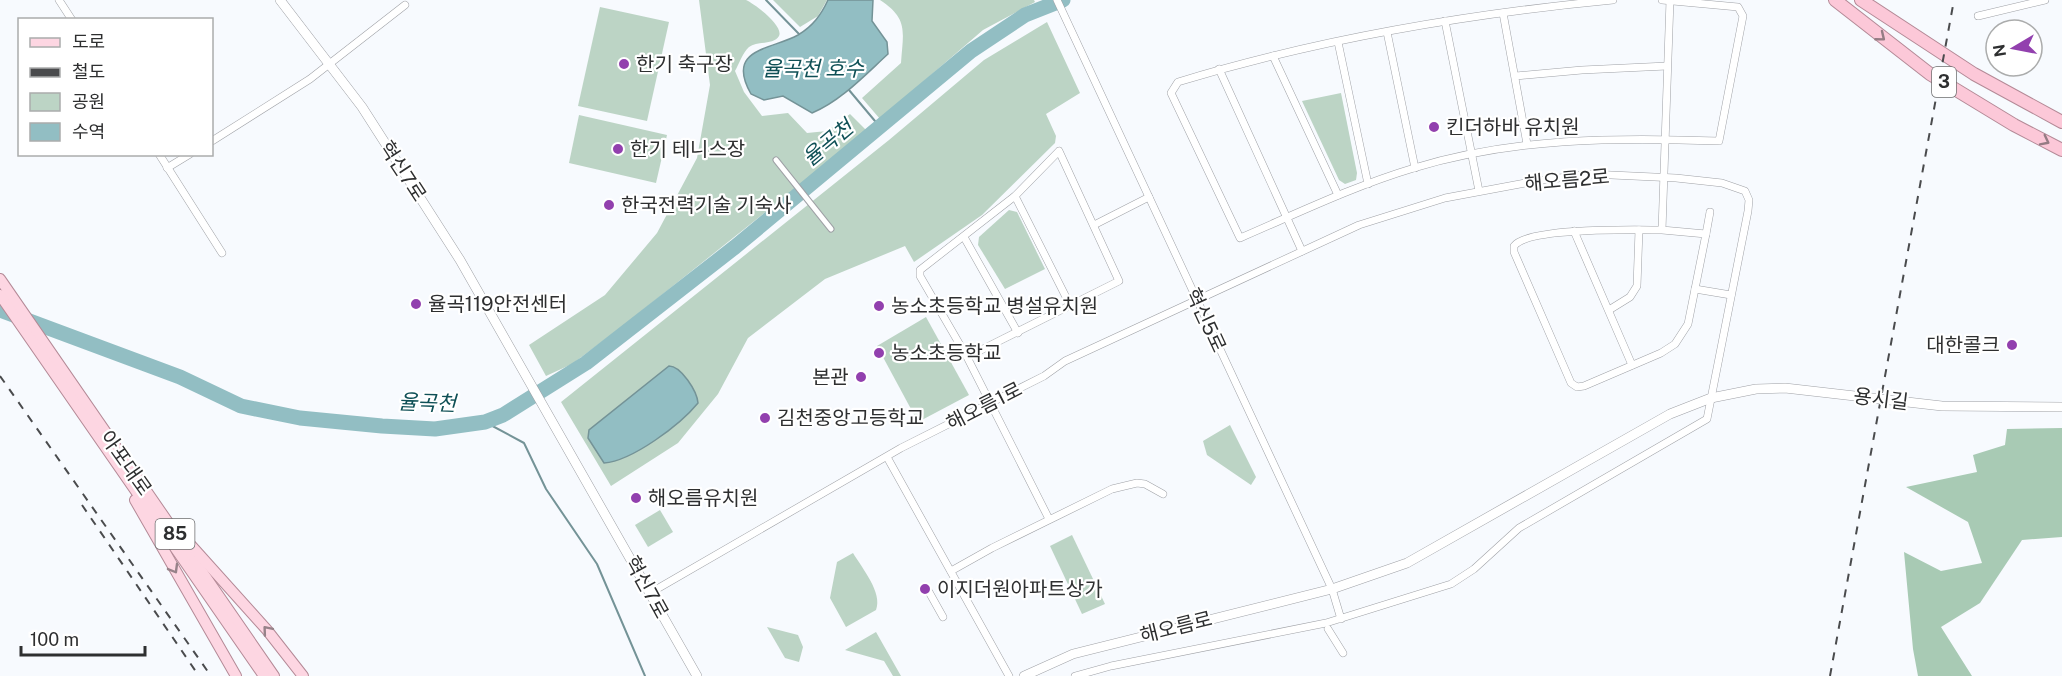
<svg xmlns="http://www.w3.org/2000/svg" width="2062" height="676" font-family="'Public Sans','Noto Sans KR',sans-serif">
<rect width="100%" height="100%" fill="#f7fafe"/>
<g fill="#bcd4c5">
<path d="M699,0C710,0 737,0 746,0C755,4 784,26 779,36C774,45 757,41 749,47C743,52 739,64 735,71L744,92L762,116L788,113L807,133L827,131L850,114L867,131L619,329L572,364L546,376L529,345L605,295L657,233L697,158L710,85Z"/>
<polygon points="773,0 827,0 818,16 800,27"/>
<path d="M880,0H1034L1035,2L983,30L880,119L862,98L901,63C903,32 909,19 880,0Z"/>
<polygon points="600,7 669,22 647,121 578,106"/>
<polygon points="1047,22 1080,93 1046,114 1056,136 1055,143 982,215 914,262 905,246 825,279 748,338 718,394 678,443 611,486 561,402 889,140 984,60"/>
<polygon points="1341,93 1357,173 1356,180 1345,184 1339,180 1302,101"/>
<polygon points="579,115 667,135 656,183 569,163"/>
<polygon points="1009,210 1017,212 1045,269 1005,289 978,245 979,237"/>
<polygon points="926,317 969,395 918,422 877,346"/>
<polygon points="1230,425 1256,477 1251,485 1207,455 1203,441"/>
<polygon points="660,510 673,532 648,547 635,525"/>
<polygon points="1072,535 1105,604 1082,614 1050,546"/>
<path d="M853,553C862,568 883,593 876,610L846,627L830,598L837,562Z"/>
<polygon points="767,627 798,635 803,647 799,662 785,658"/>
<polygon points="876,632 901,676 893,676 884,661 845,650"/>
</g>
<polygon fill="#a8cab4" points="2062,428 2062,537 2022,540 1980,603 1941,627 1972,676 1918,676 1913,649 1904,552 1941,571 1982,563 1968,522 1906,487 1977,472 1973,455 2005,445 2007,429"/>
<g fill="#92bec3" stroke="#749397" stroke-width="1.5">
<path d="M828,0H873L872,21L887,42L888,54C865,75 841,101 812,113L783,96L764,100L751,94C725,48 771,50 798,35C813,26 821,15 828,0Z"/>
<path d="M669,366C681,366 697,391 698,403C680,425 632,461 604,463L588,438L589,430Z"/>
</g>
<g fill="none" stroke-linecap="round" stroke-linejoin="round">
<g stroke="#749397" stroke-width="2">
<polyline points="766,0 799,34"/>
<polyline points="849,90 880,127"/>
<polyline points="485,422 524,443 546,489 597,564 645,676"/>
</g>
<polyline stroke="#92bec3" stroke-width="15" points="0,310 180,377 241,406 300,418 382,426 435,429 485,422 503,415 586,363 735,247 971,51 1025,15 1063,0"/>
<defs>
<polyline id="pedestrian" points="776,160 831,229"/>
<g id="minor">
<polyline points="59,0 72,20"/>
<polyline points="1057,0 1332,589 1341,619"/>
<path d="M1613,0C1466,14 1319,39 1178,82L1171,93L1240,238C1298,213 1354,186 1414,168C1513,138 1616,137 1719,141L1743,16L1738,7L1662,0"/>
<polyline points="1503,13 1527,144"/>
<polyline points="1978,16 2045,0"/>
<polyline points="1445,21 1479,191"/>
<polyline points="1387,32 1415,168"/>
<polyline points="1338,42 1368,184"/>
<polyline points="1273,56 1338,195"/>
<polyline points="1219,69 1302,251"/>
<polyline points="1516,76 1582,70 1667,66"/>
<polyline points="212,141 310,79 405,5"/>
<polyline points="159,154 222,253"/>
<polyline points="167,168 190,154"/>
<polyline points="1015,196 1071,307"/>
<polyline points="1094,225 1149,197"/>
<path d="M1662,230L1706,234L1688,324L1675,344L1661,353L1584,386L1577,387L1571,383L1514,252V246C1528,227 1635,230 1662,230L1670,0"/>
<polyline points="1574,231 1632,365"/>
<polyline points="1706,234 1710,212"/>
<polyline points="964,237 1018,333"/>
<polyline points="1695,289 1731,295"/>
<polyline points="1609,310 1630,297 1637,286 1639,230"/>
<polyline points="967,357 1119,281 1059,151 1015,196 920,270 920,276 967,357 1049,519"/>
<polyline points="887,457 1009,676"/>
<polyline points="951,571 992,548 1112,489 1137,483 1145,484 1163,494"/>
<polyline points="929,592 943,617"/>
<polyline points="650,593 901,448 1044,376 1065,361 1359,225 1445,198 1536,181 1590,174 1676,178 1722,183 1745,191 1749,200 1748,211 1707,419 1519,528 1474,569 1451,584 1326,623 1111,666 1075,676"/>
<polyline points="1328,629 1343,653"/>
</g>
<g id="tertiary">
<polyline points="280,0 362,107 460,260 697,676"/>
<polyline points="1024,676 1073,654 1332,589 1407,563 1670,414 1711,398 1756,389 1785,388 1942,406 2062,407"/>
</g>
<g id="primary">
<polyline points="0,279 274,676"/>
<polyline points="0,295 264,676"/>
<polyline points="135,500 236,676"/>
<polyline points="188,542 267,630 303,676"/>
</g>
<g id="trunk">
<polyline points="1835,0 1930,74 2014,125 2062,150"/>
<polyline points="1861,0 1974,74 2062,122"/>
</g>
</defs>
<use href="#pedestrian" stroke="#9fa1a6" stroke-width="7"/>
<use href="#minor" stroke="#9fa1a6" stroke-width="8"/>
<use href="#tertiary" stroke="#9fa1a6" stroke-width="10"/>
<use href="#primary" stroke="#b48a97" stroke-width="12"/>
<use href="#trunk" stroke="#b48a97" stroke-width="14"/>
<use href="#pedestrian" stroke="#fff" stroke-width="5"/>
<use href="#minor" stroke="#fff" stroke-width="7"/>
<use href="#tertiary" stroke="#fff" stroke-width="9"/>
<use href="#primary" stroke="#fdd6e2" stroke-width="10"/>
<use href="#trunk" stroke="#fcc8d8" stroke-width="12"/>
<g stroke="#4a4b4d" stroke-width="2" stroke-dasharray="8 8" stroke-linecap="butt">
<polyline points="0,376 211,676"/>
<polyline points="82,505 199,676"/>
<polyline points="1830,676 1954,0"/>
</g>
</g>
<defs><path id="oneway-chevron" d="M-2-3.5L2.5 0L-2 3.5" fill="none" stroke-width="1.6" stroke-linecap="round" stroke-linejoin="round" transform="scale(1.5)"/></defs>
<g stroke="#957c84">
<use href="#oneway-chevron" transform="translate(1881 37) rotate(39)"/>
<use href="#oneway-chevron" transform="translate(2045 141) rotate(27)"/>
</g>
<g stroke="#968289">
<use href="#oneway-chevron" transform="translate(174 569) rotate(60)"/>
<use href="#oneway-chevron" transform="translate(267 630) rotate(-130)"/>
</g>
<g fill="#9240ae" stroke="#fff" stroke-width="2">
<circle cx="624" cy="64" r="6"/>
<circle cx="1434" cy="127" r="6"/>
<circle cx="618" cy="149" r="6"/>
<circle cx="609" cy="205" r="6"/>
<circle cx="416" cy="304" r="6"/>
<circle cx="879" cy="306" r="6"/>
<circle cx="2012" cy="345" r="6"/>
<circle cx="879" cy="353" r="6"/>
<circle cx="861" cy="377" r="6"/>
<circle cx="765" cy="418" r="6"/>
<circle cx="636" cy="498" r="6"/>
<circle cx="925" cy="589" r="6"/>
</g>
<g text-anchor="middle" stroke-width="4.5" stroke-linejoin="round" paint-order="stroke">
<g fill="#fff" stroke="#6d6d6e" stroke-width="1.5">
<rect x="1932" y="67" width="24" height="30" rx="4.5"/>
<rect x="155.5" y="519" width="39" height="30" rx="4.5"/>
</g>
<g font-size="18" font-weight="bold" fill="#2e2f30">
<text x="1944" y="88">3</text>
<text x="175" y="540">85</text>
</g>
<g font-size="20" fill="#2e2f30" stroke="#fff" text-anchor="start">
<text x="636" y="71">한기 축구장</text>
<text x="1446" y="134">킨더하바 유치원</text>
<text x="630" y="156">한기 테니스장</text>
<text x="621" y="212">한국전력기술 기숙사</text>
<text x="428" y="311">율곡119안전센터</text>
<text x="891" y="313">농소초등학교 병설유치원</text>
<text x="2000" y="352" text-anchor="end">대한콜크</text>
<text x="891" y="360">농소초등학교</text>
<text x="849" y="384" text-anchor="end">본관</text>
<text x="777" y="425">김천중앙고등학교</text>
<text x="648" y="505">해오름유치원</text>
<text x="937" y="596">이지더원아파트상가</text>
</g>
<g font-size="20" fill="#2e2f30" stroke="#fff">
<text transform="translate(403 171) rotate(57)" y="7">혁신7로</text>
<text transform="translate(1567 180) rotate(-5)" y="7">해오름2로</text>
<text transform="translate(1206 320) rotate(65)" y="7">혁신5로</text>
<text transform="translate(1881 399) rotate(7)" y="7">용시길</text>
<text transform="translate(984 406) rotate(-27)" y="7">해오름1로</text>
<text transform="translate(126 463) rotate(55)" y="7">아포대로</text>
<text transform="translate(647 587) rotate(61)" y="7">혁신7로</text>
<text transform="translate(1176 627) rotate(-14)" y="7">해오름로</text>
</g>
<g font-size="21" font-style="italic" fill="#0f5056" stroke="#fff">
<text x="813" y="76">율곡천 호수</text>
<text transform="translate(828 143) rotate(-40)" y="7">율곡천</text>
<text transform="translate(427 403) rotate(2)" y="7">율곡천</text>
</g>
</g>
<rect x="18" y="18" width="195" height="138" fill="#ffffff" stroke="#abacac" stroke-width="1.5"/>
<rect x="30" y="38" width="30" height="9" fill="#fdd6e2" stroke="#abacac" stroke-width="1.5"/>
<text x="72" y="48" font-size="18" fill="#2e2f30">도로</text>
<rect x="30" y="68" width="30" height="9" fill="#4a4b4d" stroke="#abacac" stroke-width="1.5"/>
<text x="72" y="78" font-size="18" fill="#2e2f30">철도</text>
<rect x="30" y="93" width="30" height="18" fill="#bcd4c5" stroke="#abacac" stroke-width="1.5"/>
<text x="72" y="108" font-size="18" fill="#2e2f30">공원</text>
<rect x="30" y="123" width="30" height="18" fill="#92bec3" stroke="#abacac" stroke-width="1.5"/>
<text x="72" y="138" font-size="18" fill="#2e2f30">수역</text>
<g transform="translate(2014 48) rotate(260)"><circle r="28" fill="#ffffff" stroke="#abacac" stroke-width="1.5"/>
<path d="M0-4.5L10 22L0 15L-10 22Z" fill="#9240ae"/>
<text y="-9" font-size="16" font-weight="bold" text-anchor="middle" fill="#2e2f30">N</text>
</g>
<path d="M21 646v9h124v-9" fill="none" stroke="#2e2f30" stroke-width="3"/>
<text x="30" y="646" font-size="18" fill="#2e2f30" stroke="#ffffff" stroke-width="4.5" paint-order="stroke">100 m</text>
</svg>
